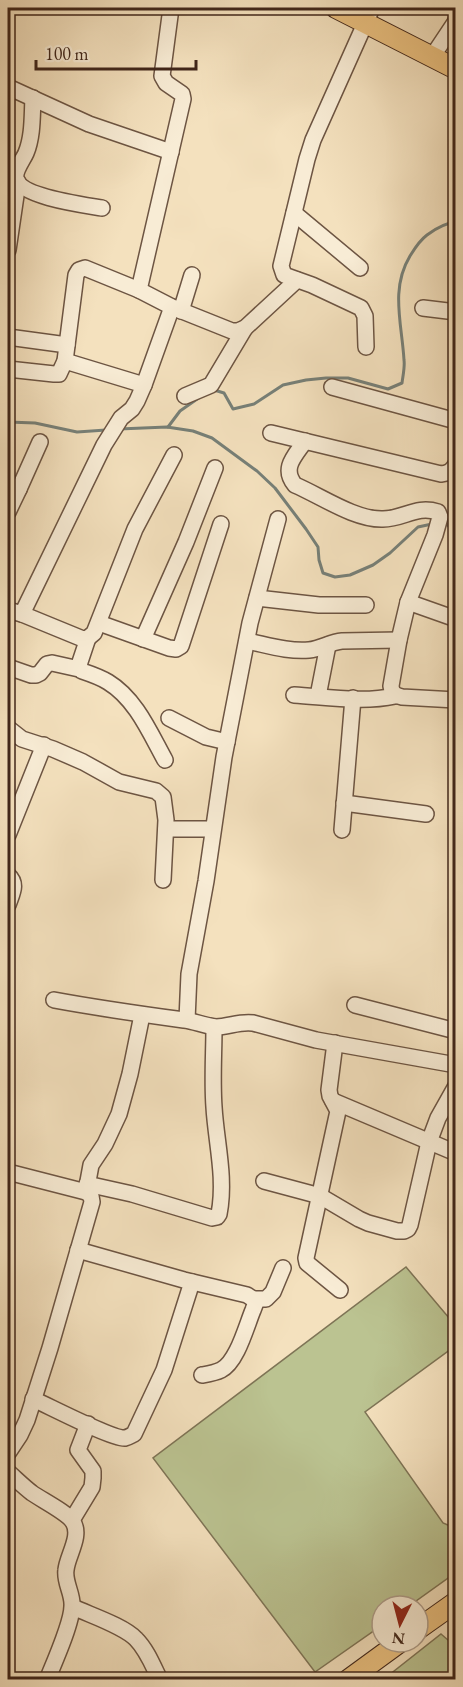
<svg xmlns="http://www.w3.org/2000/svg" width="463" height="1687" font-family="'EB Garamond',serif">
<rect width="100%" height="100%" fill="#f4e1be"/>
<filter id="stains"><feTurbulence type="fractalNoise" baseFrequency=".00333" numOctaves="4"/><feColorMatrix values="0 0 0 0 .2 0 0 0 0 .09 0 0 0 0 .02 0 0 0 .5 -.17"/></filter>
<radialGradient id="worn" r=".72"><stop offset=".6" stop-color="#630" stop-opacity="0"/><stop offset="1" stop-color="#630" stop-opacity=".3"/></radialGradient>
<g fill="#bbc391" stroke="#7e7456" stroke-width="1.5">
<polygon points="406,1267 455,1325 455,1346 365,1412 443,1523 455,1528 455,1573 409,1606 382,1606 382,1625 315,1672 153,1458"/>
<polygon points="441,1634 455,1646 455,1679 384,1679"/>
</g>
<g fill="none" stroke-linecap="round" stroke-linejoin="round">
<g stroke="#778078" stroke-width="3">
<path d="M214,390L224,393L233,409L254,404L283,385L306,380L326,378H348L388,389L402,383C403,375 405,367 404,360C402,324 390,289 410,256C415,248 419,241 427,235C435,229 445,223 456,222"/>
<polyline points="8,422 35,423 77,432 106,430"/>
<polyline points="168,427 180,411 200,397"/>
<polyline points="119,429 167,427 193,431 212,438 257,471 275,488 306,529 318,547 319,560 323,573 335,577 350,575 373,565 390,553 418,527 432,524"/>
<polyline points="444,522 456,533"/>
</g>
<defs>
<g id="minor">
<polyline points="171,8 162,76 166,83 182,94 183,99 139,290 172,307 232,331 238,331 245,328 297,280"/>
<polyline points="432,57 456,21"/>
<polyline points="8,87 89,124 171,152"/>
<path d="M33,98C32,116 33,136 26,153C23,160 14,171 16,179C22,197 85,205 102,208"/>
<polyline points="294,213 360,268"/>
<polyline points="8,250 18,182"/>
<polyline points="423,308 456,312"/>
<polyline points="181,311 192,275"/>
<polyline points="8,337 67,345"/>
<polyline points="366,347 365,316 361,308 312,285 284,275 281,266 307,159 313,140 372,8"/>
<polyline points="65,361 144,385"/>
<polyline points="8,369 54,374 59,374 65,361 76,275 79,270 85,268 139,290"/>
<polyline points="332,387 456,421"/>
<polyline points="185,396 211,385 245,328"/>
<path d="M271,433L441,474C449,473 452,471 456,464"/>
<path d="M305,441C295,456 281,468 295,485C321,496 355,520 383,519C404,519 416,505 438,512L440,517L435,535L408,602L399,640L391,686C392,693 394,695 402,697L456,700"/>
<polyline points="8,485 19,489 40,442"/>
<polyline points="8,512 19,489"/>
<polyline points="257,598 319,605 366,605"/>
<polyline points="408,602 456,619"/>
<polyline points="8,610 22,614 104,445 121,418 132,409 137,401 144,385 172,307"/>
<polyline points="22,614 83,639 88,638 94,633 135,529 174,455"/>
<polyline points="99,623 169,648 176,649 181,646 221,524"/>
<path d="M88,638L79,665L82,671C91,674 100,677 108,682C136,699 150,733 165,760"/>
<polyline points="143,639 186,542 215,468"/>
<path d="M247,641C267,645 289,652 309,650C321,649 330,642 342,641L399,640"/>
<polyline points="8,667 31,675 36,675 40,673 47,664 52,663 79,669"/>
<path d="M294,695C327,697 363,703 395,696"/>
<polyline points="318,696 328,645"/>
<polyline points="169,718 206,737 227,742"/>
<polyline points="8,728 22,739 53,749 83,762 119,782 156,791 163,797 166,820 163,880"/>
<polyline points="344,803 426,814"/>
<polyline points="166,829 213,829"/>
<polyline points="342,830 353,698"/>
<polyline points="8,835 44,745"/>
<path d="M8,875C18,884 12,893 8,905"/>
<path d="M54,1000C97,1008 140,1014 184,1020C194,1021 205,1026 216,1027C228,1027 240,1021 253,1023L316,1040L456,1065"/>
<polyline points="355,1005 456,1031"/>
<polyline points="187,1020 189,974 206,881 224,757 250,623 278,519"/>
<polyline points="335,1043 329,1090 330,1096 338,1111 306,1258 307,1263 340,1290"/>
<polyline points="333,1101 456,1153"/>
<polyline points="8,1172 86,1192 91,1196 92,1202 50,1348 27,1420 20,1435 8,1453"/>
<polyline points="264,1181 320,1196 359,1219 368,1223 397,1231 404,1231 408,1229 410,1225 429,1142 438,1118 456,1086"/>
<path d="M87,1184L132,1194L212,1218L217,1217L219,1214C226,1178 216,1142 214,1107C212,1080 214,1053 214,1027"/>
<polyline points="86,1192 91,1165 105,1144 119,1114 130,1074 142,1015"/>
<path d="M78,1250L184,1280L247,1295L253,1299L256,1302L253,1310C246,1327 237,1362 221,1370C215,1373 208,1374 202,1375"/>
<polyline points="253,1299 266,1299 273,1292 283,1268"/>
<path d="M33,1399C49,1406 112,1439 125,1438C129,1437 130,1436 134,1434L164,1370L192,1282"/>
<path d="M8,1472C16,1479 24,1487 32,1493C42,1500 68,1513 73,1522C82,1536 67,1556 66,1570C64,1582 73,1594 72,1606C72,1623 54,1663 47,1680"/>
<polyline points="72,1520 92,1487 93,1478 93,1471 78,1450 88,1424"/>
<path d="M73,1607C90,1615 124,1626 136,1639C147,1650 153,1666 160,1680"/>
</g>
<g id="major">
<polyline points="336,8 456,69"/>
<polyline points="418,1629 456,1602"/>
<polyline points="348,1680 400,1642"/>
</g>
</defs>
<use href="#minor" stroke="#6d5543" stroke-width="18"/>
<use href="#major" stroke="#40261a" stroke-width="22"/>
<use href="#minor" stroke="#f8ecd5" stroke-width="15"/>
<use href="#major" stroke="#eac07f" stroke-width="20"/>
</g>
<rect width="463" height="1687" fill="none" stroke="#f4e1be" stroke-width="30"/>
<rect x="9" y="9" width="445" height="1669" fill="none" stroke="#40261a" stroke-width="3"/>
<rect x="15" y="15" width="433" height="1657" fill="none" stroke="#40261a" stroke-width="1.5"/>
<g transform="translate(400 1624) rotate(186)"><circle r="28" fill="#f8ecd5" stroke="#ae9d8a" stroke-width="1.5"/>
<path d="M0-4.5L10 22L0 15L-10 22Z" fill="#8f2418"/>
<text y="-9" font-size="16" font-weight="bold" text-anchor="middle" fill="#40261a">N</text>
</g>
<path d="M36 60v9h160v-9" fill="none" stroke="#40261a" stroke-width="3"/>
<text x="45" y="60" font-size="18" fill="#40261a" stroke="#f8ecd5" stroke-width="4.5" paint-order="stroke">100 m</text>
<rect width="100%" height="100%" filter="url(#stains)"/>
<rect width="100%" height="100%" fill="url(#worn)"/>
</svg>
